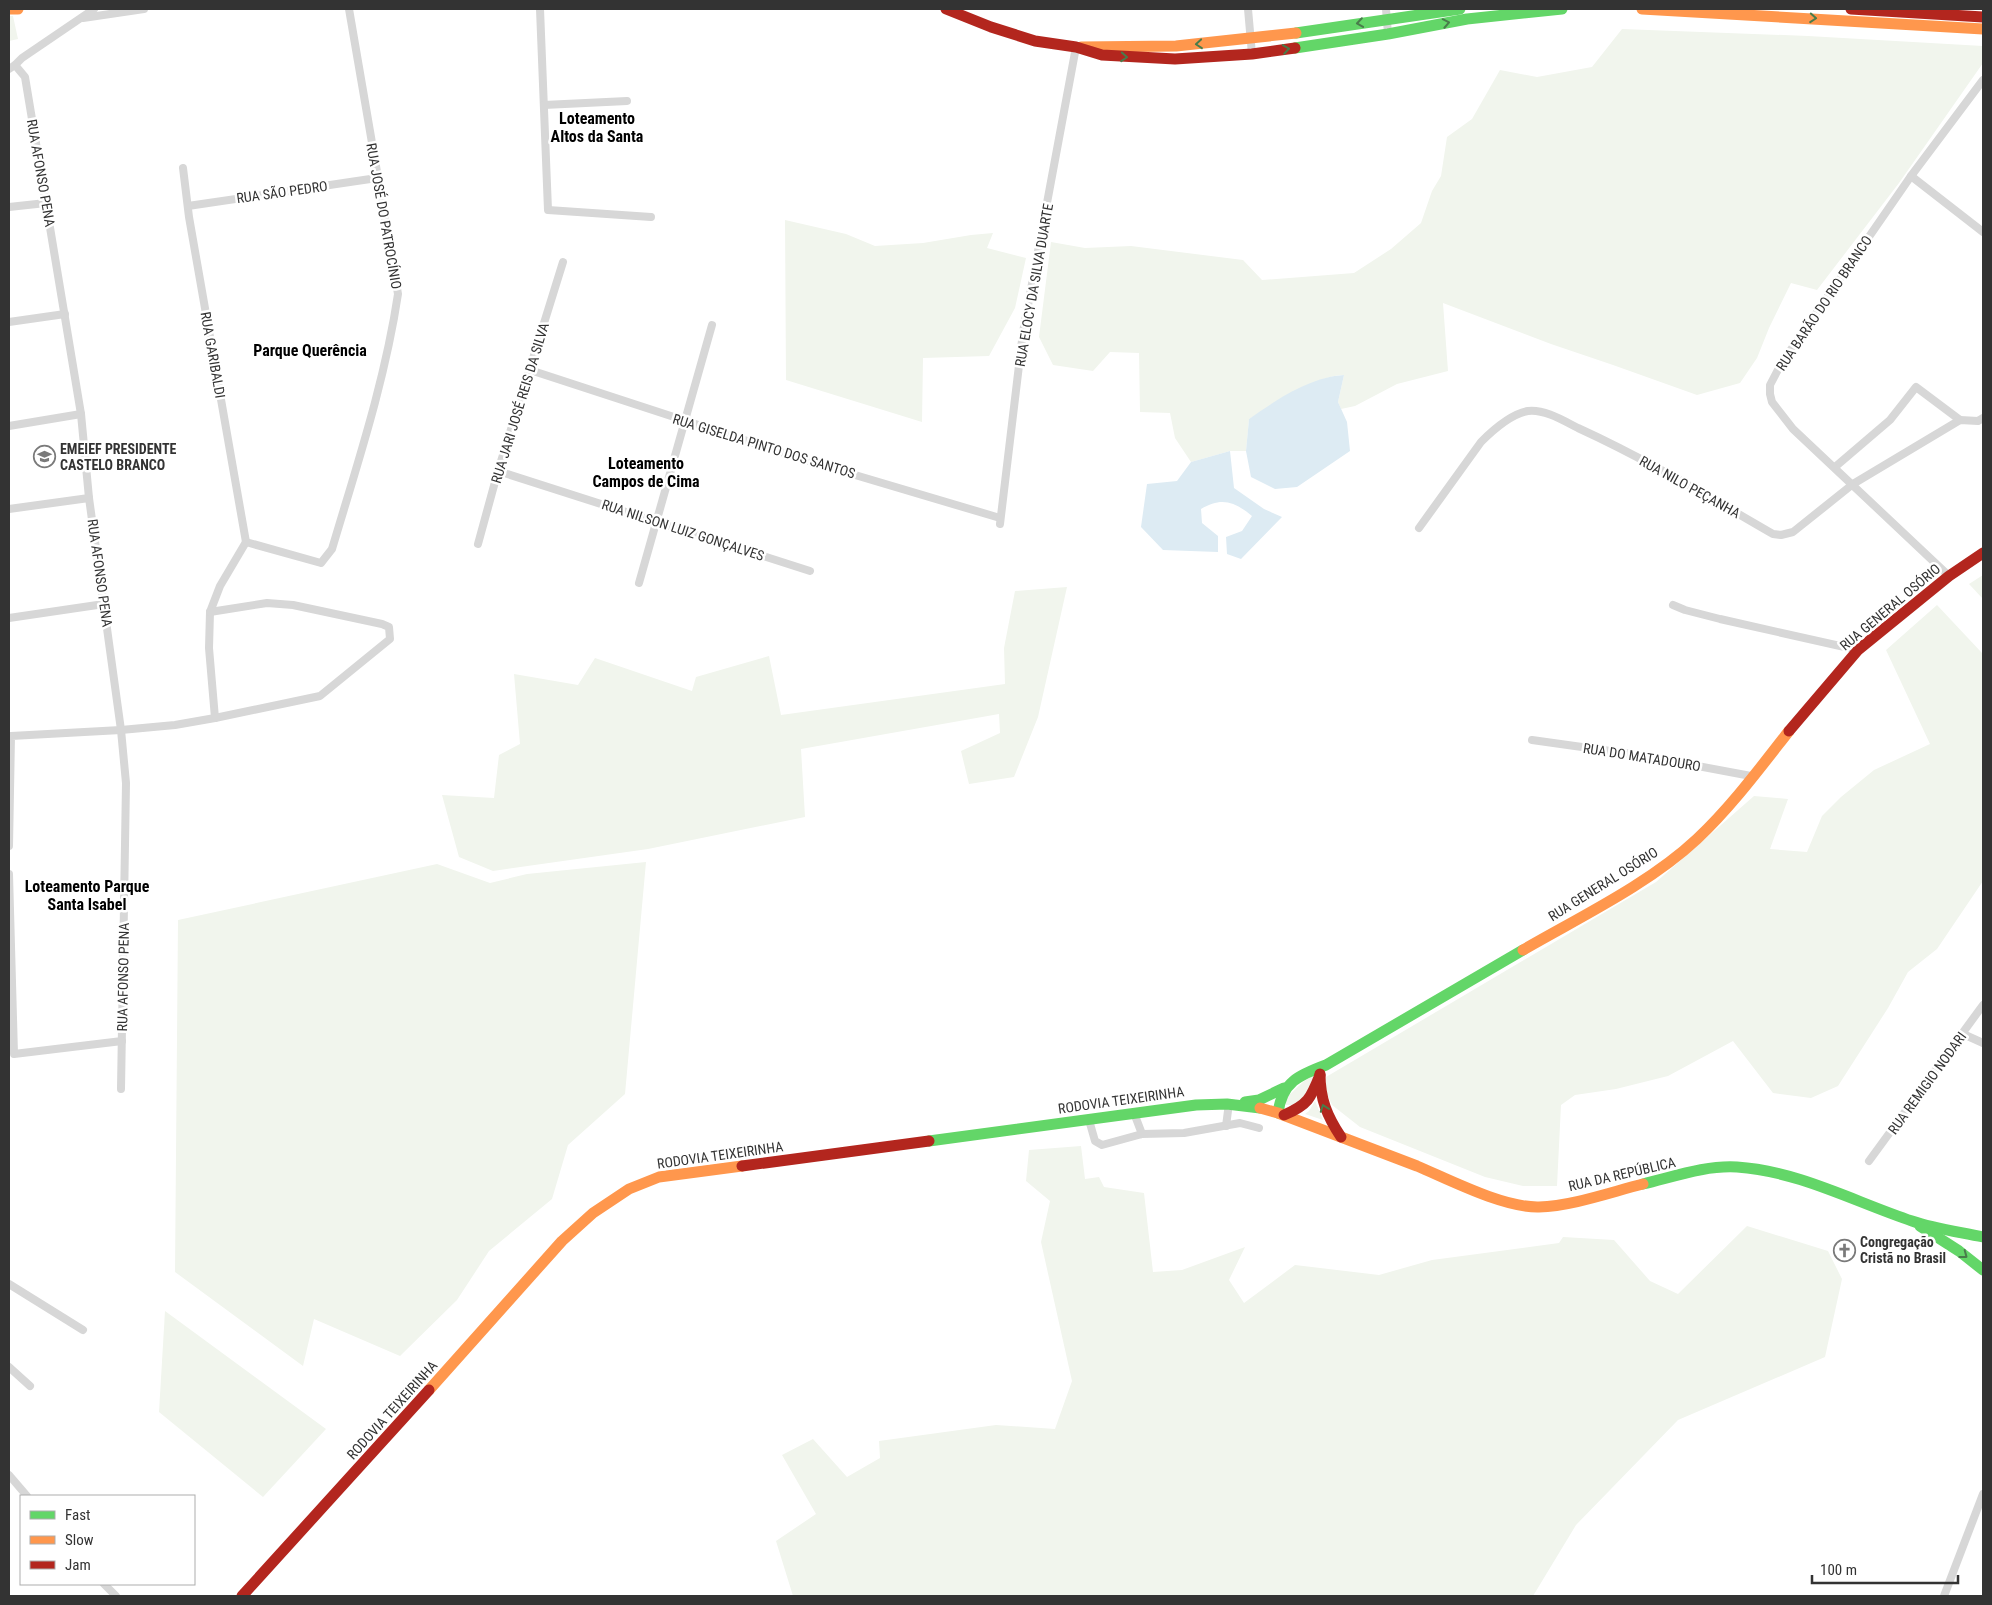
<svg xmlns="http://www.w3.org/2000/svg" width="1992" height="1605" font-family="'Roboto Condensed',sans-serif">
<rect width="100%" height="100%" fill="#fff"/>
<g fill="#f1f5ed">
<polygon points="9,16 13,16 18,39 9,41"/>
<path d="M1622,29L1808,36L1983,46V63L1899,183L1817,290L1791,283L1769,328L1757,358L1740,383L1697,395L1613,365L1551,344L1443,303L1448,371L1397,384L1355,406L1341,409L1338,402L1344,375C1316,375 1274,405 1249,419L1246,451H1230L1191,462L1175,438L1170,413L1140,412L1139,353L1110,352L1093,371L1053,365L1039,337L1051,242L1085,248L1131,246L1243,260L1262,280L1354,273L1391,249L1421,223L1432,191L1441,176L1447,137L1472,119L1500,70L1537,77L1592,67Z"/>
<polygon points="785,220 846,234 875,246 923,243 971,235 993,233 987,248 1026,258 1015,308 989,356 923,358 922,422 786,380"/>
<polygon points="1983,575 1983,599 1969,584"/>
<polygon points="1067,587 1038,717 1014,777 969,784 961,751 1000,733 999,714 801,749 805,817 648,849 493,871 459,857 442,795 494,798 499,755 520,744 514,674 578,685 595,658 692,691 696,677 769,656 781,715 1005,684 1004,648 1015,591"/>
<polygon points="1937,605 1982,653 1983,651 1983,881 1937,949 1908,972 1888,1008 1838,1086 1811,1098 1773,1093 1733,1041 1668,1076 1616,1089 1575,1095 1561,1105 1557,1186 1523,1186 1485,1177 1360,1127 1332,1105 1326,1092 1326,1077 1656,882 1754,796 1788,799 1770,849 1807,852 1822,816 1841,797 1874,770 1930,744 1886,650"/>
<polygon points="646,862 625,1094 568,1145 552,1199 489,1251 457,1300 400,1356 314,1319 303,1366 175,1272 178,920 437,864 490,883 527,874"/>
<path d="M1312,1076L1314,1077C1308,1092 1304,1106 1286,1105L1285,1099L1303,1082Z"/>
<polygon points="1315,1101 1323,1120 1305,1114 1309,1111"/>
<polygon points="1081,1146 1085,1179 1099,1177 1104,1187 1144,1193 1153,1272 1182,1270 1245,1247 1229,1280 1244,1303 1295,1265 1379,1275 1432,1260 1559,1243 1563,1237 1614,1240 1650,1281 1678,1294 1747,1226 1828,1251 1842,1279 1825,1357 1678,1420 1576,1525 1533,1596 793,1596 776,1541 816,1514 782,1455 813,1439 847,1477 880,1458 879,1441 996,1425 1055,1429 1072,1381 1041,1242 1050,1201 1026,1181 1029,1150"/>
<polygon points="165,1311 326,1429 263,1497 159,1412"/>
</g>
<g fill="#ddebf3">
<path d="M1344,375L1338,402L1347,422L1350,451L1297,487L1275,489L1251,477L1246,451L1249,419C1276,400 1310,377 1344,375Z"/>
<path d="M1230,451L1234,488L1264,509L1282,517L1241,559L1227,554L1226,537L1242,531L1252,516C1234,501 1221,497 1201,509L1202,523L1218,536V552L1163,550L1141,527L1147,484L1177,481L1191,462Z"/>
</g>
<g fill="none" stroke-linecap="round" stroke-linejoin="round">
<g stroke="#d7d7d7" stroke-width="8">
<polyline points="540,9 548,210 651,217"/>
<polyline points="1248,9 1252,54"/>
<polyline points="1386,9 1388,34"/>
<polyline points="83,18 144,9"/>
<polyline points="15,65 25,77 81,414 89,498 121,730 126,783 121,1089"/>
<polyline points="9,69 15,65 22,58 94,9"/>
<polyline points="544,105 627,101"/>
<polyline points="183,168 189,217 246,542"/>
<polyline points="1911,176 1983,232"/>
<polyline points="188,206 377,178"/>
<polyline points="9,207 46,203"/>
<polyline points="9,322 65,314"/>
<polyline points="530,370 818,464 1000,518"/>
<polyline points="9,426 81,414"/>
<polyline points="1835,467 1890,420 1916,387 1960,420"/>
<polyline points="498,471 810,571"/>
<polyline points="9,509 89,498"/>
<polyline points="1000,524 1023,332 1076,47"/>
<path d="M1419,528L1481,442C1493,430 1511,414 1528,411C1545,409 1564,421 1578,428C1646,459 1709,497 1773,534L1781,535L1793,532L1853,484L1960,420L1978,421L1983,418"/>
<path d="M246,542L321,563L332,549C357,465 385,381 398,294L349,9"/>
<polyline points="478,544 498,471 563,262"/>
<polyline points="1949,576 1793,429 1772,402 1770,394 1770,385 1781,364 1911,176 1983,80"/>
<polyline points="639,583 712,325"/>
<polyline points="1673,605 1685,610 1720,619 1858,650"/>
<polyline points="9,618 104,604"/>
<polyline points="215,718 209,648 210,612 220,586 246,542"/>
<polyline points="1532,740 1639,755 1751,776"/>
<polyline points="9,846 11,736 121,730 175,725 215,718 320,696 390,639 389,627 382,624 293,605 267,603 210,612"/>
<polyline points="9,874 14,1054 122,1041"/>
<polyline points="1963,1034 1983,1043"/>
<polyline points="1134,1113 1142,1134"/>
<polyline points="1089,1120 1095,1141 1102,1145 1142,1134 1184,1133 1240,1123 1259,1128"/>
<polyline points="1226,1126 1229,1103"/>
<polyline points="1869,1161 1983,1005"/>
<polyline points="9,1284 83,1330"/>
<polyline points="9,1367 30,1386"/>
<polyline points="9,1475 27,1496"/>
<polyline points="104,1584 116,1596"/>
<polyline points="1944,1596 1983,1494"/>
</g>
<g stroke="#63d668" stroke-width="11">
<polyline points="1296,33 1460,9"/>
<polyline points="1295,48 1388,34 1467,19 1562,9"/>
<polyline points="1245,1102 1259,1100 1284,1088"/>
<path d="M1278,1113C1282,1082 1299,1075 1326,1065L1523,950"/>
<polyline points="929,1141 1196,1105 1227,1104 1260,1108"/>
<path d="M1643,1184C1673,1177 1706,1165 1737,1167C1798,1171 1855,1202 1912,1221C1935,1229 1960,1232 1983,1237"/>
<polyline points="1920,1226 1959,1251 1983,1270"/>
</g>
<g stroke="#ff974d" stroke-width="11">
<polyline points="9,9 18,9"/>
<polyline points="1642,9 1983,29"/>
<polyline points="1081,47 1176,46 1296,33"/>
<path d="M1523,950C1580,917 1649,884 1697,839C1731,807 1760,768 1789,731"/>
<path d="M1260,1108L1278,1113C1324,1131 1371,1148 1417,1166C1450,1180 1504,1208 1539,1207C1572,1206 1611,1192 1643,1184"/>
<polyline points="429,1390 562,1241 593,1213 629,1189 659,1177 742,1166"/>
</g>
<g stroke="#b3261e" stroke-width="11">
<polyline points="946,9 991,27 1035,41 1076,47 1102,55 1175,59 1252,54 1295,48"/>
<polyline points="1851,9 1983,17"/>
<polyline points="1789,731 1858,650 1949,576 1983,553"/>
<path d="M1320,1074C1320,1099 1327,1116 1341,1137"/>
<path d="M1284,1115C1308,1105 1311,1098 1320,1075"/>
<polyline points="742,1166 929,1141"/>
<polyline points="242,1596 429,1390"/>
</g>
</g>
<defs><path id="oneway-chevron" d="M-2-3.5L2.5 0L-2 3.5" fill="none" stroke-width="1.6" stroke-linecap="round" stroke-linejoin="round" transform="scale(1.25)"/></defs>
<g stroke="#497c4b">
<use href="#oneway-chevron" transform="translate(1813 18) rotate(4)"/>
<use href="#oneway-chevron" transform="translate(1360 23) rotate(172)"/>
<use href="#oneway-chevron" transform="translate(1446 23) rotate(-11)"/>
<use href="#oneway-chevron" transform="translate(1199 44) rotate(175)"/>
<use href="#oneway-chevron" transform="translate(1286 49) rotate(-9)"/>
<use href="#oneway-chevron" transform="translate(1124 57) rotate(4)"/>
<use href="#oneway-chevron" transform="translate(1324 1108) rotate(-110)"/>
<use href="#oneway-chevron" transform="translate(1964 1255) rotate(37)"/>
</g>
<defs>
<symbol id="school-ring" viewBox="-11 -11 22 22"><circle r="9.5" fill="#fff" stroke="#7a7a7a" stroke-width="1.5"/><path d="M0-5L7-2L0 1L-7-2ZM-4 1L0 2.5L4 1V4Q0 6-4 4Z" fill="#7a7a7a"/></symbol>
<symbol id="church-ring" viewBox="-11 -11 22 22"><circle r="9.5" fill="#fff" stroke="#7a7a7a" stroke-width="1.5"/><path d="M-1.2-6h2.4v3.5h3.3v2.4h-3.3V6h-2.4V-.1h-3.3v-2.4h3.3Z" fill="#7a7a7a"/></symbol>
</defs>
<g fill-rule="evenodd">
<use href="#school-ring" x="32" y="444" width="25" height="25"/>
<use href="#church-ring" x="1832" y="1238" width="25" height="25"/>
</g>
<g text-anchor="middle" stroke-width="5" stroke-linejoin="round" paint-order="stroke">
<g font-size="14" fill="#333" stroke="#fff">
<text transform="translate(41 173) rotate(80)" y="5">RUA AFONSO PENA</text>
<text transform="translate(282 192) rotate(-8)" y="5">RUA SÃO PEDRO</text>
<text transform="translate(384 216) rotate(80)" y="5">RUA JOSÉ DO PATROCÍNIO</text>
<text transform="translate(1034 285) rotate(-80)" y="5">RUA ELOCY DA SILVA DUARTE</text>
<text transform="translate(1824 303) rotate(-56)" y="5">RUA BARÃO DO RIO BRANCO</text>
<text transform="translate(213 355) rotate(80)" y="5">RUA GARIBALDI</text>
<text transform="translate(520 403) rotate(-73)" y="5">RUA JARI JOSÉ REIS DA SILVA</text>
<text transform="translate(764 446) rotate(17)" y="5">RUA GISELDA PINTO DOS SANTOS</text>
<text transform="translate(1690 487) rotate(29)" y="5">RUA NILO PEÇANHA</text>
<text transform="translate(683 530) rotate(18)" y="5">RUA NILSON LUIZ GONÇALVES</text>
<text transform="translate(100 573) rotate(82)" y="5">RUA AFONSO PENA</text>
<text transform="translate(1890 607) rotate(-40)" y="5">RUA GENERAL OSÓRIO</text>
<text transform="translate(1642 757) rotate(9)" y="5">RUA DO MATADOURO</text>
<text transform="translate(1603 884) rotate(-32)" y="5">RUA GENERAL OSÓRIO</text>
<text transform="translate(123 977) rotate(-89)" y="5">RUA AFONSO PENA</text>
<text transform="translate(1927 1083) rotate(-54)" y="5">RUA REMIGIO NODARI</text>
<text transform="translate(1121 1100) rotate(-8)" y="5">RODOVIA TEIXEIRINHA</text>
<text transform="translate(720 1155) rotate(-8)" y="5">RODOVIA TEIXEIRINHA</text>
<text transform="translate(1622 1174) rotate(-13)" y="5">RUA DA REPÚBLICA</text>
<text transform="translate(392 1410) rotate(-48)" y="5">RODOVIA TEIXEIRINHA</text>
</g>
<g font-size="14" font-weight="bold" fill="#333" stroke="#fff" text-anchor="start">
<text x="60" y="454">EMEIEF PRESIDENTE<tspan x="60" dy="16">CASTELO BRANCO</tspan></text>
<text x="1860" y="1247">Congregação<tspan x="1860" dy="16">Cristã no Brasil</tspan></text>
</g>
<g font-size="16" font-weight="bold" fill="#000" stroke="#fff">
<text x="597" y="124">Loteamento<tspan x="597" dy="18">Altos da Santa</tspan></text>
<text x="310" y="356">Parque Querência</text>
<text x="646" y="469">Loteamento<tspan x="646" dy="18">Campos de Cima</tspan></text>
<text x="87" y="892">Loteamento Parque<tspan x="87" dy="18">Santa Isabel</tspan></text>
</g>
</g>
<rect width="1992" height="1605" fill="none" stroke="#333333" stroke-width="20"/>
<rect x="20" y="1495" width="175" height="90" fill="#ffffff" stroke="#adadad"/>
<rect x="30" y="1511" width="25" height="8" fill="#63d668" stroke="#adadad"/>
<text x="65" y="1520" font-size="15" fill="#333333">Fast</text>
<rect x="30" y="1536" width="25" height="8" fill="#ff974d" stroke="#adadad"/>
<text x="65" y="1545" font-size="15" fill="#333333">Slow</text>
<rect x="30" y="1561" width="25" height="8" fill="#b3261e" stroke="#adadad"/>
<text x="65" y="1570" font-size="15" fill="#333333">Jam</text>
<path d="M1812 1575v8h146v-8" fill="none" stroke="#333333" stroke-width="2.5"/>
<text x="1820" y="1575" font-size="15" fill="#333333" stroke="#ffffff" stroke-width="4" paint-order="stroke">100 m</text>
</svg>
